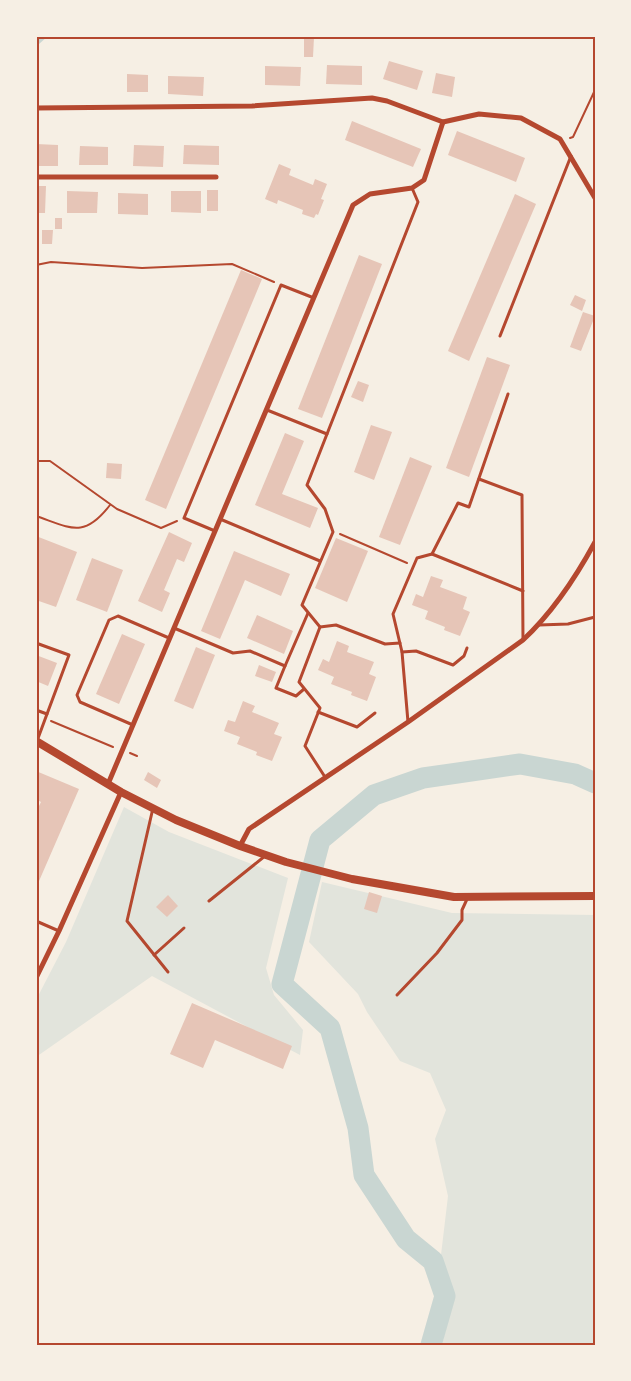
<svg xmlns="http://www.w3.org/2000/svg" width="631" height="1381" font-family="'Nunito Sans',sans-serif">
<rect width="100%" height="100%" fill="#f6efe4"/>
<g fill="#e2e4dc">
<polygon points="124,807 169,832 288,878 266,968 274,995 303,1030 300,1055 152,976 36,1057 36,1000 66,942"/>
<polygon points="322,882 452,913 595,915 595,1345 442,1345 454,1296 441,1255 448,1196 435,1139 446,1110 430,1073 400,1061 367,1012 358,994 309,942"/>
</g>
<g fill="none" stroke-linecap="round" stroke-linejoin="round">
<polyline stroke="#c9d6d2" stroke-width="4" points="36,44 45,36"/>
<polyline stroke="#c9d6d2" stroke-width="21" points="431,1345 445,1296 433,1261 406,1239 364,1175 358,1128 330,1028 282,984 320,840 374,795 423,778 520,764 575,774 595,783"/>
</g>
<g fill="#e6c5b7">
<polygon points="304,37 314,37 313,57 304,57"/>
<polygon points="389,61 423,71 417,90 383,79"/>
<polygon points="327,65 362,66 362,85 326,84"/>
<polygon points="265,66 301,67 300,86 265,85"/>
<polygon points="436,73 455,77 452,97 432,93"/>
<polygon points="127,74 148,75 148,92 127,92"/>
<polygon points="168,76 204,77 203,96 168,94"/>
<polygon points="352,121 421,149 413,167 345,140"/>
<polygon points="457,131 525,158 516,182 448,155"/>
<polygon points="36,144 58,145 58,166 36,166"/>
<polygon points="134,145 164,146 163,167 133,166"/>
<polygon points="184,145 219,146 219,165 183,164"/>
<polygon points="80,146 108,147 108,165 79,165"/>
<polygon points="279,164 291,169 289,175 313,185 315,179 327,184 321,199 324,200 318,215 316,214 314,218 302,214 303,210 278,200 277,204 265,199"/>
<polygon points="36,186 46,186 45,213 36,213"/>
<rect x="207" y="190" width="11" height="21"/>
<polygon points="67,191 98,192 97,213 67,213"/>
<polygon points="171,191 201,191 201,213 171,212"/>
<polygon points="118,193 148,194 148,215 118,214"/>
<polygon points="515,194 536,204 469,361 448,351"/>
<rect x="55" y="218" width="7" height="11"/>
<polygon points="42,230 53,230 52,244 42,244"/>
<polygon points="359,255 382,264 322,418 298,409"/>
<polygon points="241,270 262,279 166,509 145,500"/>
<polygon points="575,295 586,300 582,311 570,305"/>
<polygon points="583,312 595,316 581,351 570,347"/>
<polygon points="487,357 510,365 469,477 446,468"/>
<polygon points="358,381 369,385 363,402 351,397"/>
<polygon points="371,425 392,432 374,480 354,472"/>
<polygon points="285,433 304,441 282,494 318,508 310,528 255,505"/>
<polygon points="410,457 432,466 400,545 379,537"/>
<polygon points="107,463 122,464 121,479 106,478"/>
<polygon points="169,532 192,543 184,562 177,559 164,590 170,593 162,612 138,601"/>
<polygon points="36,536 77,552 56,607 36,600"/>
<polygon points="336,538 368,551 347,602 315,588"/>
<polygon points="234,551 290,574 281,596 245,580 220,639 201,631"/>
<polygon points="92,558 123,570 107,612 76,600"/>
<polygon points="431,576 443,580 440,587 467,597 463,609 470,612 460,636 444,630 445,627 425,619 428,611 412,605 416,594 423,597"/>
<polygon points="257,615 293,631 284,654 247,638"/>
<polygon points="122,634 145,644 119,704 96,694"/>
<polygon points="337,641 349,646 347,652 374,662 369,674 376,677 367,701 351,695 352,692 331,684 334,677 318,670 323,659 329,662"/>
<polygon points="196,647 215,655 193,709 174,701"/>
<polygon points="36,655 57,663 48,686 36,681"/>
<polygon points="259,665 276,672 272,682 255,676"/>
<polygon points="243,701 255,706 252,712 279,723 274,734 282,737 272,761 256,755 257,752 237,744 240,737 224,731 228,720 235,722"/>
<polygon points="36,771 79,789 36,888 36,812 41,802 36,799"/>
<polygon points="148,772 161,780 157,788 144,780"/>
<polygon points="369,892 382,896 377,913 364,909"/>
<polygon points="168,895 178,906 167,917 156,907"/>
<polygon points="192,1003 292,1046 283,1069 215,1040 203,1068 170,1054"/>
</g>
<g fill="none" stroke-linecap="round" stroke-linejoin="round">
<g stroke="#b5482f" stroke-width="2">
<polyline points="570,138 573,137 595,90"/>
<polyline points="36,265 51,262 142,268 232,264 274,282"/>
<polyline points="36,461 50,461 117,509 161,528 177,521"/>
<path d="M36,516C71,528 84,539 110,505"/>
<polyline points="340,534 407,563"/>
<polyline points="51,721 113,747"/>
<polyline points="130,753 137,756"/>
</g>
<g stroke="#b5482f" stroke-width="3">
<polyline points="500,336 571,156"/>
<polyline points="267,410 327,434"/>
<polyline points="479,479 522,495 523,640"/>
<polyline points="220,519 320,561"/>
<polyline points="215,531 184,518 281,285 314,298"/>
<polyline points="432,554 523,591"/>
<polyline points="539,625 568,624 595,617"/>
<polyline points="320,627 336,625 385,644 400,643"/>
<polyline points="174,628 233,653 250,651 285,666 276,688 296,696 304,689"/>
<polyline points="36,643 69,655 47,714"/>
<polyline points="402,652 416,651 453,665 464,656 467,648"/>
<polyline points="285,666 308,613"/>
<polyline points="36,710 47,714 37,741"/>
<polyline points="318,712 357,727 375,713"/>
<polyline points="408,722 402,652 393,614 417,558 432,554 458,503 469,507 508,394"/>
<polyline points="133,725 80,702 77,695 109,620 118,616 169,638"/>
<polyline points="325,777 305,746 320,708 299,682 320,627 302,605 333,532 325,509 307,485 418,202 412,188"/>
<polyline points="153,808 127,921 168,972"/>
<polyline points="209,901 265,856"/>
<polyline points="36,921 59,931"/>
<polyline points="154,955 184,928"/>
<polyline points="397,995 437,953 462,920 462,910 468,897"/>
</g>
<g stroke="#b5482f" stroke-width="5">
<polyline points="36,108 252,106 372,98 387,101 443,122 479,114 521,118 560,139 595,198"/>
<polyline points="36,177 216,177"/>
<polyline points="108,784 353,205 370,194 412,188 424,180 443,122"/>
<path d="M240,846L249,829L408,722L523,640C552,613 576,577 595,542"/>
<polyline points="36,978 59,931 121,792"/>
</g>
<polyline stroke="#b5482f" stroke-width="8" points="36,741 121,792 176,820 240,846 286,862 352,879 454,897 595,896"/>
</g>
<rect width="631" height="1381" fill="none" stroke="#f6efe4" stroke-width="75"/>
<rect x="38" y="38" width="556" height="1306" fill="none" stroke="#b5482f" stroke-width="2"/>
</svg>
